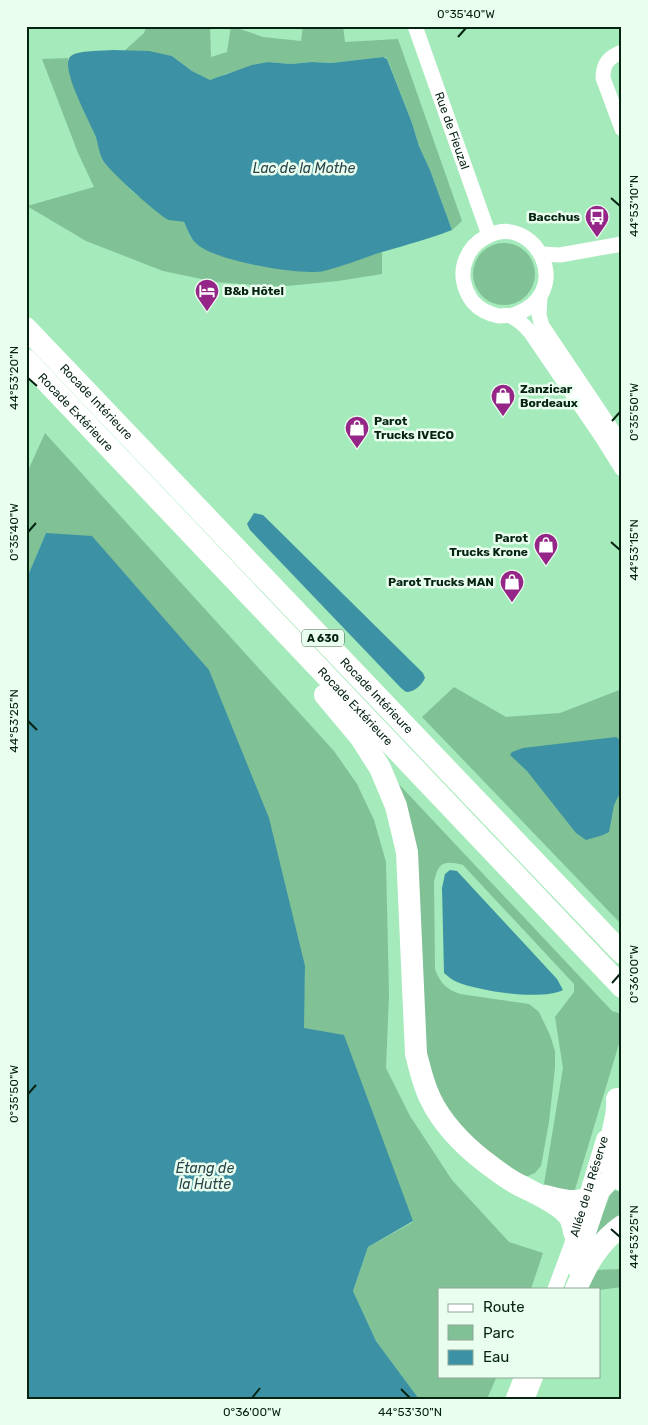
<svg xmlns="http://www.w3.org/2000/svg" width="648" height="1425" font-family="Rubik,sans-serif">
<rect width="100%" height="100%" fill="#a4eaba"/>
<g fill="#80c195">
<polygon points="147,26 210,26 211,57 227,52 231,26 263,37 301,41 303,26 343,26 345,42 398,39 462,221 452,230 430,170 419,146 412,123 387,58 383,57 331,63 312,62 291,64 268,62 225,74 217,79 210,80 192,71 172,56 124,51 144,33"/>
<polygon points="68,58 68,66 96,136 102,160 133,192 168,219 184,222 191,238 256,265 323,271 382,252 382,274 338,281 277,287 216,282 163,271 86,241 27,206 94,187 78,153 42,59"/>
<circle cx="504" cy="274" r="31"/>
<polygon points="45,433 334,751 357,784 374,820 386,862 389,994 386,1068 410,1116 452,1180 509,1242 543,1253 531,1289 439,1289 439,1376 497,1376 487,1399 419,1399 376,1341 353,1291 368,1247 413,1222 303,1028 305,966 46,533 26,580 26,475"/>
<polygon points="454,687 506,717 560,713 622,689 622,925 422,717"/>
<path d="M394,779L612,1011L622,1014V1034L573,1196L544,1184L563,1068L555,1017L574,992V984L463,865C444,860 438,862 434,882L435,969C440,983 446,989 460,994L529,1004L539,1012L550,1035L555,1051V1068L549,1122L541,1166L535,1173L528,1176H520L462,1133L427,1077Z"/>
<polygon points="612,1190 622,1192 622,1219 590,1246"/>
<polygon points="622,1269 622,1287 599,1290 599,1289 586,1289 595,1270"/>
</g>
<g fill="#3c92a4">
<path d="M112,50L149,51L172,56L192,71L210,80L252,65L268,62L291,64L312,62L331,63L383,57L387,59L412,123L419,146L430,170L452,230C429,239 406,245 382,252C363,258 344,266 324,271C300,276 217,261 198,245C190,239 188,230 184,222C180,221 174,221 169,220C159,216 107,169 102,159C99,152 98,144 96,137C91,124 58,65 71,56C78,50 102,51 112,50Z"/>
<path d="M254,513L263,515L423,673L425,678C421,686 414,692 406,692L401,688L250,530L247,524Z"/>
<polygon points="46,533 92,536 209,670 269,818 305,966 304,1028 344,1035 413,1221 368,1247 353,1291 376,1341 419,1399 26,1399 26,580"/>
<polygon points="616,737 622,741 622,789 614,805 610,827 609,832 603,835 586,840 576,833 527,771 510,755 512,752 523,748"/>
<path d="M450,870L457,871L557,979L563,990C541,1001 479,991 457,982C452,980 448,976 444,973L442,888L445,874Z"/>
</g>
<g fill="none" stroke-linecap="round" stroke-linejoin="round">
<g stroke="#fff" stroke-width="15">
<path id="s1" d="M415,26L489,235"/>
<path d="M622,52C609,57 603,63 603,78L622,129"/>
<polyline points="541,254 560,255 622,244"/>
<polyline points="540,296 539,315 542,326 622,445"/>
<path d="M510,316C581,295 533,209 486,237C476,242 470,249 466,259C460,273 463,289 473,302C479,309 489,314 499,316C503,316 507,315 510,316C519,319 526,327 531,333L602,437L622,469"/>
<polyline points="576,1271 604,1186"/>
<path id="s2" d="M555,1289L571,1246L604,1138"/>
<polyline points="513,1399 522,1376"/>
<polyline points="527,1399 536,1376"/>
</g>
<g stroke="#fff" stroke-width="22">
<path id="s3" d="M26,328L622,953"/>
<path id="s4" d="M26,360L622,987"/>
<path d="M325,695L361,738L380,768L396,806L407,852L416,1054C420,1069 423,1084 430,1098C441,1122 463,1145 484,1161C493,1168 502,1175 512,1181C529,1191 554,1200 567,1214C572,1219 573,1226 574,1232"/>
<path d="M617,1099C620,1129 594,1160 622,1180"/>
<path d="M546,1196C572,1203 585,1206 605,1184"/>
<path d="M576,1289C587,1264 599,1242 622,1226"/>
</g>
</g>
<path fill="none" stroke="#062312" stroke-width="2" d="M458,37L466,28M611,198L620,206M28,378L37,386M612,421L620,412M28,532L36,523M611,542L620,550M28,721L37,730M612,983L620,974M28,1094L36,1085M611,1229L620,1237M401,1389L410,1398M252,1398L260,1388"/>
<defs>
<symbol id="bus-pin" viewBox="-11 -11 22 30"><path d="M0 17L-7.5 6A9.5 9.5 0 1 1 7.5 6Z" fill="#952586" stroke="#e9feef"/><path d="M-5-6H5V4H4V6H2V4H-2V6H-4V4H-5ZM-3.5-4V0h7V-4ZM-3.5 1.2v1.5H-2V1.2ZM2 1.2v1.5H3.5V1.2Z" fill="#fff"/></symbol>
<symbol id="hotel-pin" viewBox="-11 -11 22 30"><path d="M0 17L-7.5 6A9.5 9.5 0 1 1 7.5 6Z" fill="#952586" stroke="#e9feef"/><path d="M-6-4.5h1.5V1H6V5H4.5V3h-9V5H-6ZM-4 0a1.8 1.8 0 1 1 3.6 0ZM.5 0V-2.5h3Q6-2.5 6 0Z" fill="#fff"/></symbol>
<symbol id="shop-pin" viewBox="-11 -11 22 30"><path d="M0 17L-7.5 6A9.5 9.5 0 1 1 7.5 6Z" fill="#952586" stroke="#e9feef"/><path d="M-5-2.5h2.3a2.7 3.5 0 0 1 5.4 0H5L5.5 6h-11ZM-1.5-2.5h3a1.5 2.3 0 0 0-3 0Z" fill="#fff"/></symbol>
</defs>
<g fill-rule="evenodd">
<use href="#bus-pin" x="583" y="203" width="28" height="38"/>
<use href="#hotel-pin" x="193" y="277" width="28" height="38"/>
<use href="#shop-pin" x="489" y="382" width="28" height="38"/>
<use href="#shop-pin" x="343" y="414" width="28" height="38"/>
<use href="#shop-pin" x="532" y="531" width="28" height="38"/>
<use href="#shop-pin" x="498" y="568" width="28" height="38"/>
</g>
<g text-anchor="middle" stroke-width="5" stroke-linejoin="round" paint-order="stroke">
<rect fill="#e9feef" stroke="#4a6554" stroke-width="1" x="302" y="629.5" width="42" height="17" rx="4"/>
<g font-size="11" font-weight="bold" fill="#062312">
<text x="323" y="642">A 630</text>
</g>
<g font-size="12" fill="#062312" stroke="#e9feef">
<text dy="4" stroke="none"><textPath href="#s1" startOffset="111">Rue de Fieuzal</textPath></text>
<text dy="4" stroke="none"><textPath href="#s3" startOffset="102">Rocade Intérieure</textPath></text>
<text dy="4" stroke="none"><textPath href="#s4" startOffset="72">Rocade Extérieure</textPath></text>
<text dy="4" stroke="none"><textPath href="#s3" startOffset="508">Rocade Intérieure</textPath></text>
<text dy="4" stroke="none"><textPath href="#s4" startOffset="478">Rocade Extérieure</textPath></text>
<text dy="4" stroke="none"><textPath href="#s2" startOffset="108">Allée de la Réserve</textPath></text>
</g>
<g font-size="12" font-weight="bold" fill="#062312" stroke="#e9feef" text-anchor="end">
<text x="580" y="221">Bacchus</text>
<text x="224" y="295" text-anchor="start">B&amp;b Hôtel</text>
<text x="520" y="393" text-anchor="start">Zanzicar<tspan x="520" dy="14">Bordeaux</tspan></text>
<text x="374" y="425" text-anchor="start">Parot<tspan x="374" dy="14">Trucks IVECO</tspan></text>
<text x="528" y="542">Parot<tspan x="528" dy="14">Trucks Krone</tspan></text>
<text x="494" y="586">Parot Trucks MAN</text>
</g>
<g font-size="14" font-style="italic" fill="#2a454b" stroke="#e9feef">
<text x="304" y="173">Lac de la Mothe</text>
<text x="205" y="1173">Étang de<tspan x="205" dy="16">la Hutte</tspan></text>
</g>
</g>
<rect width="648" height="1425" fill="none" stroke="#e9feef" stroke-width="55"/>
<rect x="438" y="1288" width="162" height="90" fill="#e9feef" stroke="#8ea697"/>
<rect x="448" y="1304" width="25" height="8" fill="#ffffff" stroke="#8ea697"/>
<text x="483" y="1312" font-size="15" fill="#062312">Route</text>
<rect x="448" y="1325" width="25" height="15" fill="#80c195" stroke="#8ea697"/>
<text x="483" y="1338" font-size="15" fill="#062312">Parc</text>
<rect x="448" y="1350" width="25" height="15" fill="#3c92a4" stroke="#8ea697"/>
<text x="483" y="1362" font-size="15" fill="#062312">Eau</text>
<rect x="28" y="28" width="592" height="1370" fill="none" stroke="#062312" stroke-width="2"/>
<g font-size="12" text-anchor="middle" fill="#062312">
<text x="466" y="18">0°35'40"W</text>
<text transform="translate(634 206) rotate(-90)" y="4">44°53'10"N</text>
<text transform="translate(14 378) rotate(-90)" y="4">44°53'20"N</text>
<text transform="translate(634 412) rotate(-90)" y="4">0°35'50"W</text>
<text transform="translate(14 532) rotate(-90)" y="4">0°35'40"W</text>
<text transform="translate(634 550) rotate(-90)" y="4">44°53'15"N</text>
<text transform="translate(14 721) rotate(-90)" y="4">44°53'25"N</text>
<text transform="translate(634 974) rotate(-90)" y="4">0°36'00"W</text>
<text transform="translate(14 1094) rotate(-90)" y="4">0°35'50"W</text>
<text transform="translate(634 1237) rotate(-90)" y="4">44°53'25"N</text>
<text x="252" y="1416">0°36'00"W</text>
<text x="410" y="1416">44°53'30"N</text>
</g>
</svg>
